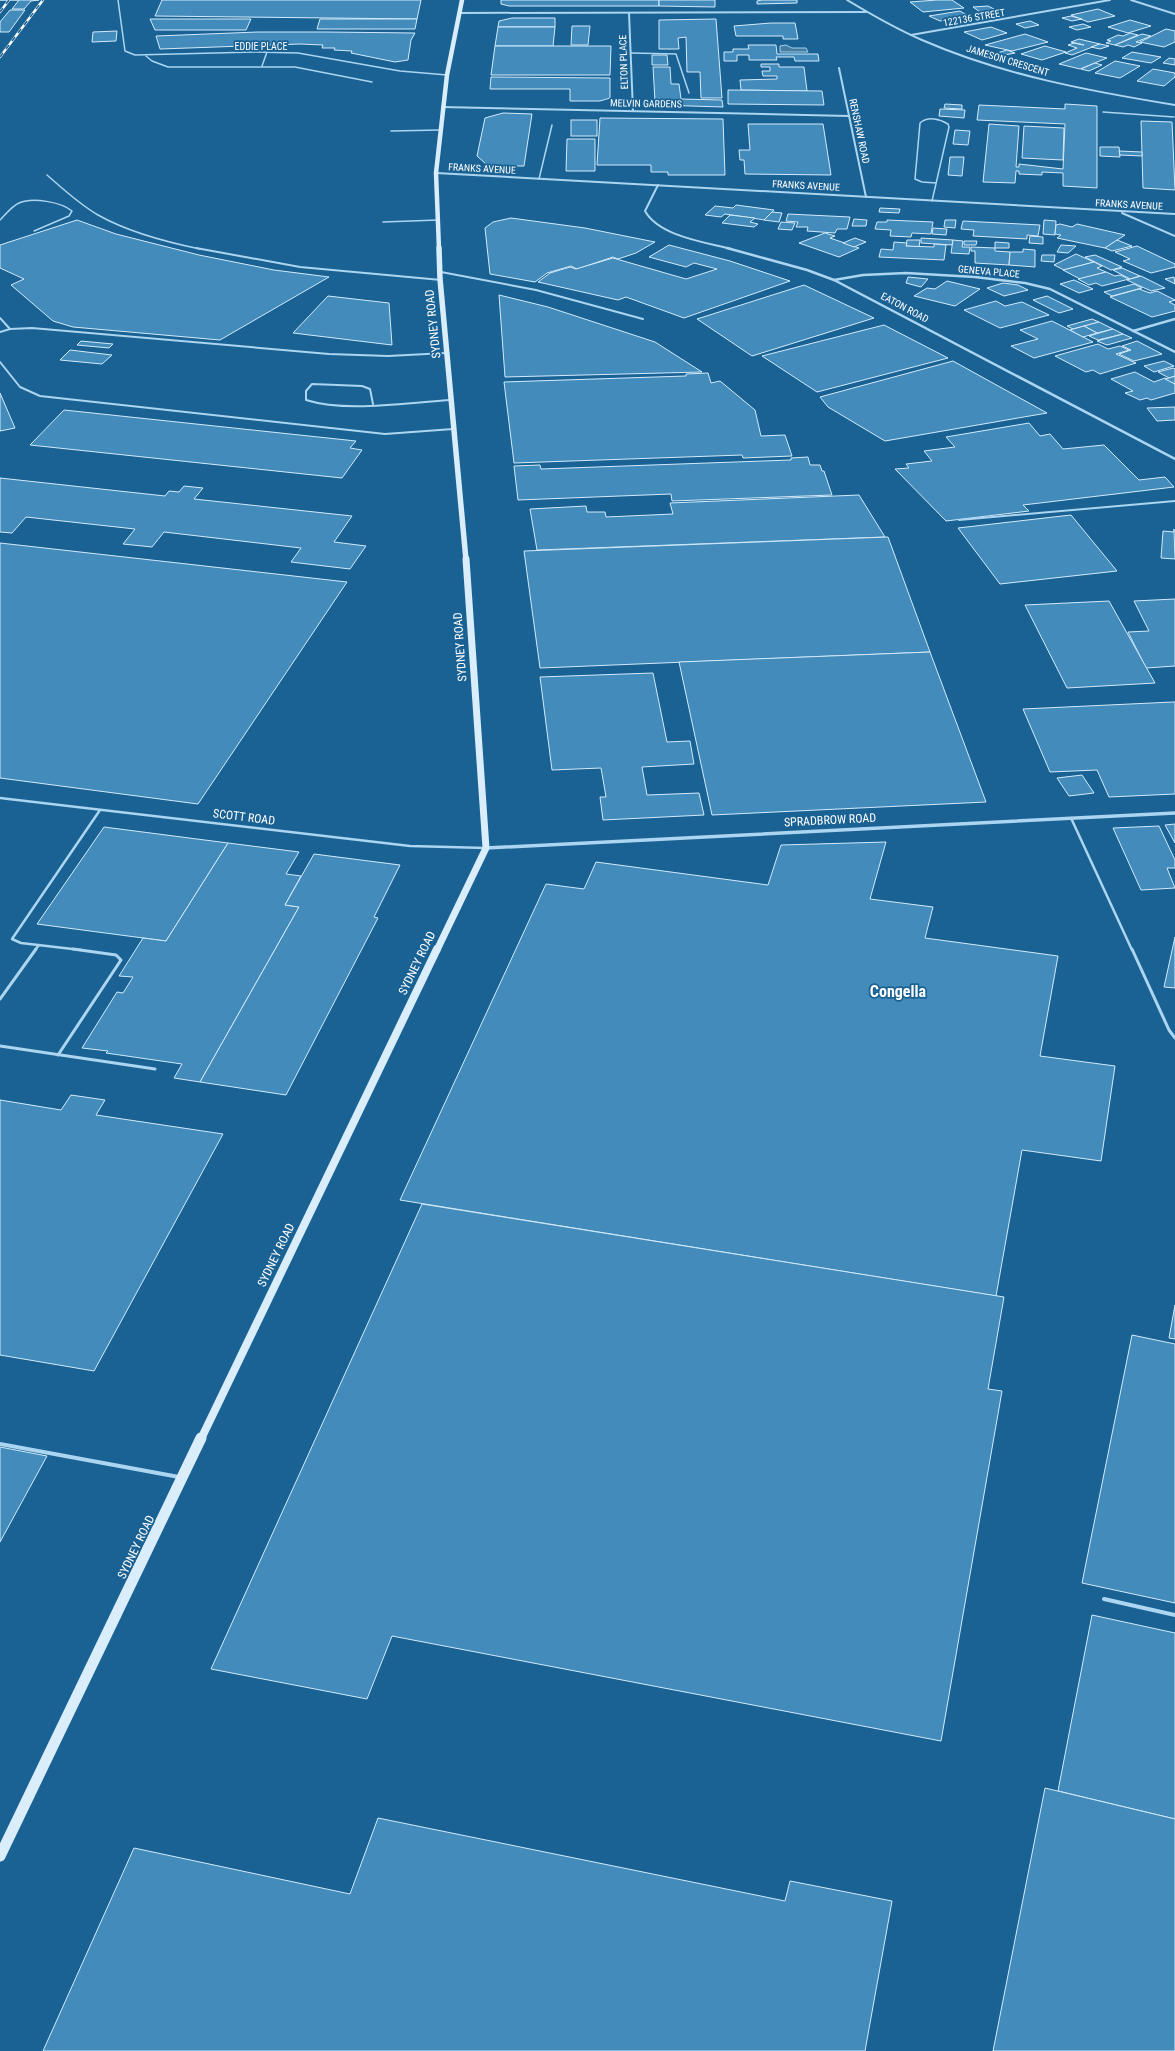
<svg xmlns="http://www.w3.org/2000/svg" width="1175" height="2051" font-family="'Roboto Condensed',sans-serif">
<rect width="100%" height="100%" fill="#1a6294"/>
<polygon fill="#497c9f" stroke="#9ed2f2" points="786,45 792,48 806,48 808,52 780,52 780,46"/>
<g fill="#438bbb" stroke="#d2ebfb">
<polygon points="0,0 39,0 31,1 24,9 12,9 19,0"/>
<polygon points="162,0 421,0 417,19 155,16"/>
<polygon points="501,0 659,0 659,6 509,6 501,4"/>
<polygon points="659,0 715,0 715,7 659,6"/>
<polygon points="762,0 797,0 797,3 757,4 757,1"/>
<polygon points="937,0 952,0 964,8 923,12 910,2"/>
<polygon points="988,6 996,10 980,12 973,7"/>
<polygon points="1098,9 1115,16 1088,22 1071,15"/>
<polygon points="10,10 25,10 9,32 0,32 0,22"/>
<polygon points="960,11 970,17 940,21 929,16"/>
<polygon points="1071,16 1082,19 1072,21 1062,18"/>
<polygon points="512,18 555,18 555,27 498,27 499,21"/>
<polygon points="150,19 251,19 246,30 155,30"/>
<polygon points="320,19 417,19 415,29 317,29"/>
<polygon points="716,19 722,98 701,98 700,72 687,72 686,37 678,38 679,49 659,49 659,20"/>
<polygon points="1130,20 1151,26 1128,33 1108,27"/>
<polygon points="1030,21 1039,25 1025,28 1016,24"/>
<polygon points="771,23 795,23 798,39 783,39 783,36 736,36 734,26"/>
<polygon points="1083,24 1091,27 1077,30 1069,27"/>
<polygon points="572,26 590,26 588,45 571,45"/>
<polygon points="498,27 555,27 553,46 495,46"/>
<polygon points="991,27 1007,33 982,40 964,32"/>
<polygon points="1166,29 1175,31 1175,42 1164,47 1140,42"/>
<polygon points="117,31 116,41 92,42 93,32"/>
<polygon points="258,32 326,32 415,33 411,40 408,60 395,62 351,53 352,51 334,50 335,48 322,48 323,45 300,44 160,49 156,36"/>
<polygon points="1130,33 1138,35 1115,45 1106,43 1111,41 1107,40 1118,35 1123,36"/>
<polygon points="1025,34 1048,42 1012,51 985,45"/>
<polygon points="1142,34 1151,36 1136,42 1142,43 1134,47 1128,45 1123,47 1115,45"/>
<polygon points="1079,39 1100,44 1072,55 1065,53 1077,48 1068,45 1074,43 1084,45 1071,42"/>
<polygon points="1100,44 1109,46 1100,49 1091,47"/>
<polygon points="748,45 776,45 777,54 818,54 819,61 795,61 794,57 776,57 777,60 749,60 749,55 737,55 737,61 724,61 724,52 733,52 733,49 749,49"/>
<polygon points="495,46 611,46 610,75 491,75"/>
<polygon points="1045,46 1066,52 1042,60 1021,54"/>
<polygon points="1007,50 1015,53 1005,55 997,53"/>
<polygon points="1132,52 1161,57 1151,63 1122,58"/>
<polygon points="1086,53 1107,58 1080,69 1059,64"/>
<polygon points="652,55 667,55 668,65 652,65"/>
<polygon points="1169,58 1175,59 1175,65 1163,63"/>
<polygon points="1115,61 1140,66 1120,78 1095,73"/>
<polygon points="1095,63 1102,65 1089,71 1081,69"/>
<polygon points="761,64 779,64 779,67 804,67 807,91 741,90 740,80 777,79 777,76 763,76 762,71 770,71 770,67 761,67"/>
<polygon points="653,67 670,67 671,84 679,84 681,99 722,100 723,107 658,105 655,101"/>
<polygon points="1153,69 1175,73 1175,77 1164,86 1137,81"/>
<polygon points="491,77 610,78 610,98 600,101 570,101 570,89 490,89"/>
<polygon points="728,90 822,91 824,105 728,104"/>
<polygon points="945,104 962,105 962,109 944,108"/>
<polygon points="1065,104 1097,106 1097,188 1063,186 1063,173 1042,172 1042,175 1019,174 1019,171 1016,171 1015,183 983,182 989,124 1019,126 1016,167 1019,167 1019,164 1063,169 1065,124 977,120 979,105 1065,109"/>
<polygon points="940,109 965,110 964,118 939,116"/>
<polygon points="503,113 532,114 524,166 498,166 486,164 477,156 485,118"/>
<polygon points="600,118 723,119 725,175 668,175 668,172 651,172 651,165 597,165"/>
<rect x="571" y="120" width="26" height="16"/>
<polygon points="1141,121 1172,122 1175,190 1143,188"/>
<polygon points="748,124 823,124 831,175 745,174 744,160 740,160 739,150 750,150"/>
<polygon points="1024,126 1064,128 1063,160 1022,158"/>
<polygon points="955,130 970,131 968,145 953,144"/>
<polygon points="567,139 595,139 595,171 566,171"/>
<polygon points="1100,147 1119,147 1120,157 1100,156"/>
<polygon points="1119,151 1142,152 1142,156 1120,155"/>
<polygon points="950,157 964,157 962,176 948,175"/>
<polygon points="736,205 774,210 765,220 725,214 721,217 705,215 715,206 733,208"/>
<polygon points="880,208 900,209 899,213 879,212"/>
<polygon points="772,212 782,213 779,222 764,220"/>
<polygon points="788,214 850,217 847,229 837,229 835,233 807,231 808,227 796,227 798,222 786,221"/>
<polygon points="730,215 755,218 750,222 758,224 754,227 722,223"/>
<polygon points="511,218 585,228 655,242 636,253 618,259 613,257 577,269 571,266 547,273 535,282 490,274 485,228 493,222"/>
<polygon points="854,219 867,220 866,226 852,226"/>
<polygon points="77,220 116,234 199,255 274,270 329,277 220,340 73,327 53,321 11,285 24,279 0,268 0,245"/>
<polygon points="887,220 933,222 931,234 912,233 911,237 890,236 891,230 875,229 877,222 887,222"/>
<polygon points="945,220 956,220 955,228 944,227"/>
<polygon points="1044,220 1056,221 1055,235 1043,234"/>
<polygon points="963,221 1040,225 1038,236 1027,235 1027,239 973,236 974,230 961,229"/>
<polygon points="781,222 795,223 792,230 778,229"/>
<polygon points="1060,224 1072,227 1077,224 1125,235 1105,248 1057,238 1061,235 1055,234 1056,225"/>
<polygon points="933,228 947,229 946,235 932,234"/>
<polygon points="825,233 835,236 830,238 859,248 839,257 799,243"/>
<polygon points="1030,236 1043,237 1043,244 1029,243"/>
<polygon points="855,238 866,242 854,247 843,243"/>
<polygon points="921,238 953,240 952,245 921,243"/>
<polygon points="907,240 920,240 919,247 906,246"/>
<polygon points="953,240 963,241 962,247 970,247 969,254 951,253"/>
<polygon points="1117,240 1132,246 1112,251 1105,248"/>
<polygon points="964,241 977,241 976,245 964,245"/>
<polygon points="894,242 907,243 906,246 934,247 934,244 946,245 944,260 879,257 881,249 893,250"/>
<polygon points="995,242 1009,243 1009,248 995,248"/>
<polygon points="669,245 730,261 790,281 684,318 626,297 618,300 538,282 550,273 570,267 576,269 613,258 686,279 717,269 694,263 686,267 649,257"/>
<polygon points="1061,245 1076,246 1068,253 1057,252"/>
<polygon points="1137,246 1175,264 1175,267 1151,273 1123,261 1130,259 1115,252"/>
<polygon points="971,247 995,248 995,251 1010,252 1009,265 975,263 975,251 971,251"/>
<polygon points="1023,249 1035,250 1035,267 1009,265 1010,252 1023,252"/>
<polygon points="1076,254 1094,262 1064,270 1054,265"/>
<polygon points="1042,255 1055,255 1054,262 1041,261"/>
<polygon points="1095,255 1122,267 1111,270 1085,257"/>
<polygon points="1094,262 1102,266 1097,268 1106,272 1080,279 1063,270"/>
<polygon points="1122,268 1140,276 1130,279 1113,270"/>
<polygon points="1106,272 1115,276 1120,275 1129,279 1102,286 1096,283 1089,285 1078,279"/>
<polygon points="1141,276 1165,288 1151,291 1127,280"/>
<polygon points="908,277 928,279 921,287 906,283"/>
<polygon points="1174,277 1175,284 1165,279"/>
<polygon points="1074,280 1093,289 1079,293 1060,284"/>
<polygon points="947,281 980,289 955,306 914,296 927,288 935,289"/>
<polygon points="1003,283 1018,285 1028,290 1004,296 987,288"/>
<polygon points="1134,284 1142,288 1112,296 1104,292"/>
<polygon points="804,285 874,318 752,356 697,319"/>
<polygon points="1139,289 1150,293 1157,291 1175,300 1169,302 1175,305 1175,311 1152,317 1110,297"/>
<polygon points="499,295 548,307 655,342 702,372 505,377"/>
<polygon points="328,296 389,303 392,345 293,333"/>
<polygon points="1047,296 1073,309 1059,313 1033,300"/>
<polygon points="996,301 1005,306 1022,302 1049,315 1000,328 964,310"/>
<polygon points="1092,319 1099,322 1073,329 1067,326"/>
<polygon points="1052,321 1093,342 1034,358 1011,346 1038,339 1020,330"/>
<polygon points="1099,322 1113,329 1097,333 1084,326"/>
<polygon points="884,325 948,358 817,392 762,356"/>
<polygon points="1084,326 1097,333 1083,337 1070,330"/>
<polygon points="1113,329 1123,334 1098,340 1089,336"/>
<polygon points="1123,334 1132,338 1107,345 1097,341"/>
<polygon points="81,341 113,344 109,348 77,345"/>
<polygon points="1137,341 1162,354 1134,361 1119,354 1131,350 1122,346"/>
<polygon points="1098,344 1108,349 1120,346 1129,350 1116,354 1136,363 1100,374 1093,370 1086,372 1055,356"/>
<polygon points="70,350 112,355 102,364 60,360"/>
<polygon points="953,361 1047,413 885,441 828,407 820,397"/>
<polygon points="1164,361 1174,366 1154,372 1144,366"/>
<polygon points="1173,368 1175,369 1175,376 1169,378 1158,372"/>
<polygon points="1135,372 1154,382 1165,378 1175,384 1175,393 1151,400 1147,398 1140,400 1125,393 1133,391 1111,379"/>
<polygon points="708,373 711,383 720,381 755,410 761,436 785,435 792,456 743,458 742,455 514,463 504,382 686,376 686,374"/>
<polygon points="1175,376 1175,384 1165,379 1169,378"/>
<polygon points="0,393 15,428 0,431"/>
<polygon points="1175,407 1175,420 1157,421 1147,408"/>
<polygon points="64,410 356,441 350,448 362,450 342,478 30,445"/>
<polygon points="1029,423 1040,436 1050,434 1063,449 1104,445 1139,480 1165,477 1174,487 1023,505 1029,511 946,521 895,469 909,468 906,464 932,461 924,451 955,447 946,437"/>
<polygon points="808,457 810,465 820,465 822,471 824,471 832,495 672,501 671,494 518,500 514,466 540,465 541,469 791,460 791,458"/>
<polygon points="0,478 165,496 169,491 179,492 184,486 203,488 194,499 352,516 334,542 366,546 350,569 291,562 301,548 164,532 152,547 123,544 135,529 26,517 12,533 0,532"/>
<polygon points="859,495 885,537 537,550 530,509 586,506 587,512 605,512 606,517 673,514 670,503"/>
<polygon points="1071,515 1117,571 1000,584 958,528"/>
<polygon points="1174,529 1175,559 1161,558 1163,531 1174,532"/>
<polygon points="888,537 930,652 540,668 524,551"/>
<polygon points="0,543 347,582 198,804 0,778"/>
<polygon points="1175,599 1175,666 1146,668 1128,632 1149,631 1134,601"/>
<polygon points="1109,601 1155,683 1067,688 1025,605"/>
<polygon points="930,652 986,802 712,815 679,662"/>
<polygon points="653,673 667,742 690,741 694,764 642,767 647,795 699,793 704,815 603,820 600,797 606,797 601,768 552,770 540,677"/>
<polygon points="1173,702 1175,702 1175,794 1109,797 1097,770 1050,772 1023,709"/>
<polygon points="1082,775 1094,793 1069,796 1057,778"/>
<polygon points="1175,824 1175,843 1165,825"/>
<polygon points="1159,826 1175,860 1175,868 1167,868 1175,888 1141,890 1113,828"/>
<polygon points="104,827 228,843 166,941 37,924"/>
<polygon points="886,842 870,899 933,907 925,938 1058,956 1040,1056 1115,1066 1101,1161 1022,1150 996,1296 400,1200 546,884 584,889 596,862 768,885 781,845"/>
<polygon points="228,843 299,852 286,874 301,876 285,905 299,907 200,1082 174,1078 182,1064 106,1053 108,1051 82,1048 117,992 123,993 133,977 119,976 143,938 166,941"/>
<polygon points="314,854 400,865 374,917 378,918 286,1095 200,1082 299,907 285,905"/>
<polygon points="1175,937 1175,988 1164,987"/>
<polygon points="71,1095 105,1100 96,1115 223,1134 94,1371 0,1355 0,1100 61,1110"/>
<polygon points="422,1204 1004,1297 988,1389 1002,1391 941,1741 392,1636 367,1699 211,1669"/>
<polygon points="1175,1305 1175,1339 1169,1338"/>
<polygon points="1132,1335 1175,1344 1175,1603 1082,1583"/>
<polygon points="0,1447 47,1456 0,1542"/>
<polygon points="1092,1615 1175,1633 1175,1819 1058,1791"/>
<polygon points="1045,1788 1175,1819 1175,2051 993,2051"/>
<polygon points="378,1818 785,1901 790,1881 892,1901 865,2051 43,2051 134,1848 350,1894"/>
</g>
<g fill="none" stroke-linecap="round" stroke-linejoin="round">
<g stroke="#abd5f0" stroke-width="1.5">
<polyline points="118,0 125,51 135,55 255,52 298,53 400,71 447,75"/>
<polyline points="631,53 676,54 689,93"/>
<polyline points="146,56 152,61 168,67 295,67 372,82"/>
<polyline points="262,66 267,52"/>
<polyline points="1103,112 1174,117"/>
<polyline points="391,131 440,130"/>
<path d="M47,175C63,189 79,204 98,215C128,232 166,242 200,249"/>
<polyline points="539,179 552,125"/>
<path d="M932,201L949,127L948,124C940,119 928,116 920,123L915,179L922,182L936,183"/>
<path d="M0,220C6,214 12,206 19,203C33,197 61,202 72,211L69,216L34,231"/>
<polyline points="383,222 438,220"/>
</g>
<g stroke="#abd5f0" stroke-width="2">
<polyline points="196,248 300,267 441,280"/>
<polyline points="441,272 536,290 643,319"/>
<polyline points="0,318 10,329"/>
<polyline points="0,332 10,329 32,328 329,354 388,356 446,353"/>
<polyline points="0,362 20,387 40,396 385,434 453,429"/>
<path d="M373,404L370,389L362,386L312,384L306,391V400C347,413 409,402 452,400"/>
<polyline points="959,520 1175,501"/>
</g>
<g stroke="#abd5f0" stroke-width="2.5">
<polyline points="0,798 410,846 486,848"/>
<polyline points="1071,818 1132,950"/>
<polyline points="35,950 39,945"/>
<polyline points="81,950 21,943 12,939 100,810"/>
</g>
<g stroke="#abd5f0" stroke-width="3">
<polyline points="1132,949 1169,1030 1175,1038"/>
<polyline points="0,999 36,949"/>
<polyline points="0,1046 155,1069"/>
<polyline points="58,1055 121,960 116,955 73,949"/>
</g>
<g stroke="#abd5f0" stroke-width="4">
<polyline points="0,1444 179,1477"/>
<polyline points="1104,1599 1175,1615"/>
</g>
<g stroke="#abd5f0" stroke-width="2">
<path d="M847,0C872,15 896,29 922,40C1002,75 1089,91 1175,105"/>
<polyline points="1131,0 1175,14"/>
<polyline points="459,13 866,12"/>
<polyline points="629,13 633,111"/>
<polyline points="911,35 1110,0"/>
<polyline points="839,68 866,197"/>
<polyline points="442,107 849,116"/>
<polyline points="436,173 1175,214"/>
<path d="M658,185L645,211C659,236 704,242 731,249"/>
<polyline points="1122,213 1175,236"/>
</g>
<g stroke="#abd5f0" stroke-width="2.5">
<polyline points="727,248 807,270 834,280 1175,459"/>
<polyline points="834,280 863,275 906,273 975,277 1025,283 1050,289 1175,352"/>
<polyline points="1133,331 1175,319"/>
</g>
<polyline stroke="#abd5f0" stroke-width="3.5" points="486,848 1175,813"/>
<polyline stroke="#d9edfb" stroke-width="4.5" points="439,249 436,173 447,75 462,0"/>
<polyline stroke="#d9edfb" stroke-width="5.5" points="439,248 440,279 466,560"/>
<polyline stroke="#d9edfb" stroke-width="7" points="437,950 486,848 466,559"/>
<polyline stroke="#d9edfb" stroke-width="8" points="201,1439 437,949"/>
<polyline stroke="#d9edfb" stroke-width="11" points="0,1856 201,1438"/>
<defs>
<g id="rail">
<polyline points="0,12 9,0"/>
<polyline points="0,57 43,0"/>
</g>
</defs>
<use href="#rail" stroke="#fff" stroke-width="2.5"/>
<use href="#rail" stroke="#1a6294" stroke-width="1.5" stroke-dasharray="5" stroke-linecap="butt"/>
</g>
<g text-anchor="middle" stroke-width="3.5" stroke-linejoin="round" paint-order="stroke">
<g font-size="10" fill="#fff" stroke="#1a6294">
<text transform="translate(974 17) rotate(-10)" y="4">122136 STREET</text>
<text x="261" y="50">EDDIE PLACE</text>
<text transform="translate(1008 60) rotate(17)" y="4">JAMESON CRESCENT</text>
<text transform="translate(623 62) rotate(-92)" y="4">ELTON PLACE</text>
<text transform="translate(646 103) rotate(1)" y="4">MELVIN GARDENS</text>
<text transform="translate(860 131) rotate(78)" y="4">RENSHAW ROAD</text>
<text transform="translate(482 168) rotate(3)" y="4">FRANKS AVENUE</text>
<text transform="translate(806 185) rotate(3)" y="4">FRANKS AVENUE</text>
<text transform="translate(1129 204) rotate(3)" y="4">FRANKS AVENUE</text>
<text transform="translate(989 271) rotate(5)" y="4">GENEVA PLACE</text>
<text transform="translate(905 307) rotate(28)" y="4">EATON ROAD</text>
</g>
<g font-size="12" fill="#fff" stroke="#1a6294">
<text transform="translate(433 324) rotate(-96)" y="4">SYDNEY ROAD</text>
<text transform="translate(460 647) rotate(-94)" y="4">SYDNEY ROAD</text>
<text transform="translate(244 817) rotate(7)" y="4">SCOTT ROAD</text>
<text transform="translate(830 820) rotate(-3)" y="4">SPRADBROW ROAD</text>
<text transform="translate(417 963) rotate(-64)" y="4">SYDNEY ROAD</text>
<text transform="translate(276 1255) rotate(-64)" y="4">SYDNEY ROAD</text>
<text transform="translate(136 1547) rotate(-64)" y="4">SYDNEY ROAD</text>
</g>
<g font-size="16" font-weight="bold" fill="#fff" stroke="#1a6294">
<text x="898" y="997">Congella</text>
</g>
</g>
</svg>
